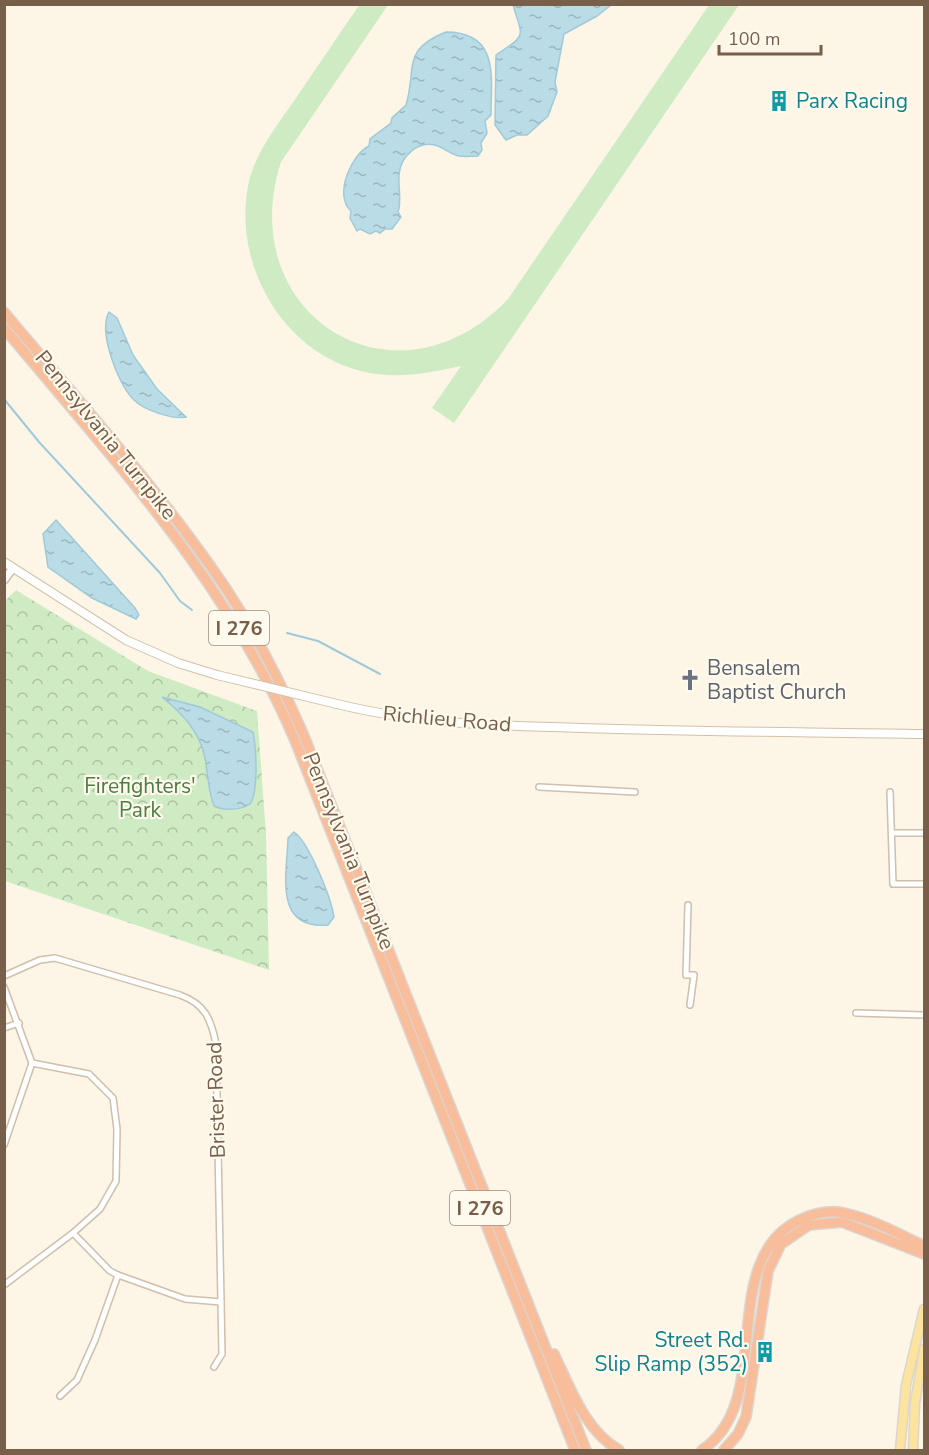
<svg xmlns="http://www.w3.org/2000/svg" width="929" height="1455" font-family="'Nunito Sans',sans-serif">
<defs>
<pattern id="park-crowns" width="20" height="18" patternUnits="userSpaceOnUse" patternTransform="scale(1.5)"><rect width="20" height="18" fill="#cfebc4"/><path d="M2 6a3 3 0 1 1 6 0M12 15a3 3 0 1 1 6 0" fill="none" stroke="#adc2a1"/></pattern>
<pattern id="water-ripples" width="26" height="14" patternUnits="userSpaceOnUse" patternTransform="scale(1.5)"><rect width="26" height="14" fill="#badce7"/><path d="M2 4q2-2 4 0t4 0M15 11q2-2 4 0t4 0" fill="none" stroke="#9cb6bd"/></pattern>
</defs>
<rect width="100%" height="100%" fill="#fdf6e6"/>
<polygon fill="url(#park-crowns)" points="16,590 148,671 257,711 266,834 269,970 5,881 4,602"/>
<path fill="#cfebc4" d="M360,4L388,5L281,162C232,315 396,417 508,299L709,5H739L454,423L432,408L461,366C432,372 407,378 376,374C287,362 230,266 249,181C257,150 278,124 296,98C317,67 338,36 360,4Z"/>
<g fill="url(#water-ripples)" stroke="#a0cad9" stroke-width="1.5">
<path d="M513,5H611L597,16L564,34L555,82L557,92L548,116L527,135H517L506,140L495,125L496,55C527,34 523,39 513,5Z"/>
<path d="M446,32C500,32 491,78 491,115L485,121L487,133L481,143L482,150L478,156C471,156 466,157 459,156C451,154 445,149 438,146C418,139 400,157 399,175C398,186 402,203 398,212L401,217L392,229H385L380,233L376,231L370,234L360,229L357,231L350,218L351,211C333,195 352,154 369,146L370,139L391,123L392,118L406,105C417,68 401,50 446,32Z"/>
<path d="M109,312L117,318L133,355L157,389L186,417C173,420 144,410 134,400C118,385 98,332 109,312Z"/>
<polygon points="56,520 135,608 139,615 136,619 92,598 48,567 43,534"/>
<path d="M162,697L200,707L253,732C256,747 259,792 250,804C241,810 224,811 214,806C208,791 208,774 205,758C200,732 182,713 162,697Z"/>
<path d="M294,832C309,842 331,898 334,917L328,925C273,930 287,874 288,838Z"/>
</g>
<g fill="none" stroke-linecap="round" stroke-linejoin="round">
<g stroke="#a0cad9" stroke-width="2">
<polyline points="4,399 39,442 160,573 180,601 192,610"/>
<polyline points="287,633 318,641 380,674"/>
</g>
<defs>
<g id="minor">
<polyline points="539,787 635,792"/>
<polyline points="890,792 893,884 924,884"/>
<polyline points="892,833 924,833"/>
<polyline points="688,905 686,975 694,975 690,1005"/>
<path d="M4,976L40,960L55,958L180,995C205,1004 211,1019 216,1044L222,1354L214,1367"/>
<polyline points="4,987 32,1063 4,1145"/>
<polyline points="856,1013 924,1015"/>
<polyline points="4,1028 19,1023"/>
<polyline points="73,1233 110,1271 118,1275 185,1299 221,1302"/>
<polyline points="4,1285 73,1233 100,1209 116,1181 117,1129 113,1098 89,1074 32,1063"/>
<polyline points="60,1396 77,1380 95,1340 118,1275"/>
</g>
<polyline id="tertiary" points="4,580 13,568"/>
<g id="secondary">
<polyline points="4,562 126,640 178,663 217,675"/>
<path d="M337,704C418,724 499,726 582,728C696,732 810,732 924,734"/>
</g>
<g id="primary">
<polyline points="900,1450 906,1385 924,1309"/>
<polyline points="913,1450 915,1403 924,1349"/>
</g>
<g id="motorway">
<path d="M4,312C80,403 161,492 227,590C257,636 282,685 304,736L586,1450"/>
<path d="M4,328C113,459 230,584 296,743L575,1450"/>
<path d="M554,1354C570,1387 585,1431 619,1450"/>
<path d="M702,1450C778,1400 713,1256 804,1218C816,1213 831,1210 844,1213C872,1219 899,1234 924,1246"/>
<polyline points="724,1450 738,1434 746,1417 768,1271 781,1244 809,1225 842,1222 924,1254"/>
</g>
</defs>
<use href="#minor" stroke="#cfbfac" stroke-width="8"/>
<use href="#tertiary" stroke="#cfbfac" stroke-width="10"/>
<use href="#secondary" stroke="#d2c0a9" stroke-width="10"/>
<use href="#primary" stroke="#dcd5d0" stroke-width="11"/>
<use href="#motorway" stroke="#dcd5d0" stroke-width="12"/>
<use href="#minor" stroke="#fff" stroke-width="5"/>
<use href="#tertiary" stroke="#fff" stroke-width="7"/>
<use href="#secondary" stroke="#fff" stroke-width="8"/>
<use href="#primary" stroke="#fce39e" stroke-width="8"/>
<use href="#motorway" stroke="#f8be9c" stroke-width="9"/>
<defs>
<polyline id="secondary-bridge" points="217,675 337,704"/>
</defs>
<use href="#secondary-bridge" stroke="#d2c0a9" stroke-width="10" stroke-linecap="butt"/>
<use href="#secondary-bridge" stroke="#fff" stroke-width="8"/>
</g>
<defs>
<symbol id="building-bare" viewBox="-9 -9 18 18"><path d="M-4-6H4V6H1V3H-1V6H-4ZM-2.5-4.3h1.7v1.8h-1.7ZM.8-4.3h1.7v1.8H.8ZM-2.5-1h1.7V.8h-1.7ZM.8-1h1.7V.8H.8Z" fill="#0f9aa8" stroke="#fffaed" stroke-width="2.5" paint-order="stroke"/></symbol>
<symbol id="church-bare" viewBox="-9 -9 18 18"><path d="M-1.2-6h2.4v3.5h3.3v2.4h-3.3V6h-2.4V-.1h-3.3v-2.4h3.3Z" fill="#6b7280" stroke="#fffaed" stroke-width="2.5" paint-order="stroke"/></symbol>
</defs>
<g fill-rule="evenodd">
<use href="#building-bare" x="764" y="86" width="30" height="30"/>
<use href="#church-bare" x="675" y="665" width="30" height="30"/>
<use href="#building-bare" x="750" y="1337" width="30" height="30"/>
</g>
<g text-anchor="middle" stroke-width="4.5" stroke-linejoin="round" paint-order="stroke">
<g fill="#fffaed" stroke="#a08e7b" stroke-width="1.5">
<rect x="209" y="611" width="60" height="34" rx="4.5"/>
<rect x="450" y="1191" width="60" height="34" rx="4.5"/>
</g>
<g font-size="20" font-weight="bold" fill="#775f4a">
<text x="239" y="635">I 276</text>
<text x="480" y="1215">I 276</text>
</g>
<g font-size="21" fill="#0d838f" stroke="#fffaed" text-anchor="start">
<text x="796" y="108">Parx Racing</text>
<text x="748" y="1347" text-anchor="end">Street Rd.<tspan x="748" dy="24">Slip Ramp (352)</tspan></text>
</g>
<g font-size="21" fill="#775f4a" stroke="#fffaed">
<text transform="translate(106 435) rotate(51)" y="7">Pennsylvania Turnpike</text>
<text transform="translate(447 719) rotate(5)" y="7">Richlieu Road</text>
<text transform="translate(349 851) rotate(68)" y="7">Pennsylvania Turnpike</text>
<text transform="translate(216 1100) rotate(-92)" y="7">Brister Road</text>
</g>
<g font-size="21" fill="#5b616d" stroke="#fffaed" text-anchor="start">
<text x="707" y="675">Bensalem<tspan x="707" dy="24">Baptist Church</tspan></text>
</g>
<g font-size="21" fill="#4c7d42" stroke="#fffaed">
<text x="140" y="793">Firefighters'<tspan x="140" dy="24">Park</tspan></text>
</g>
</g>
<rect width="929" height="1455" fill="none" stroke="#775f4a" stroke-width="12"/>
<path d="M719 45v9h102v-9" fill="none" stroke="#775f4a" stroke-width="3"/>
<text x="728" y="45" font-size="18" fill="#775f4a" stroke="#fffaed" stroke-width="4.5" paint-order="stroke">100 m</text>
</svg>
